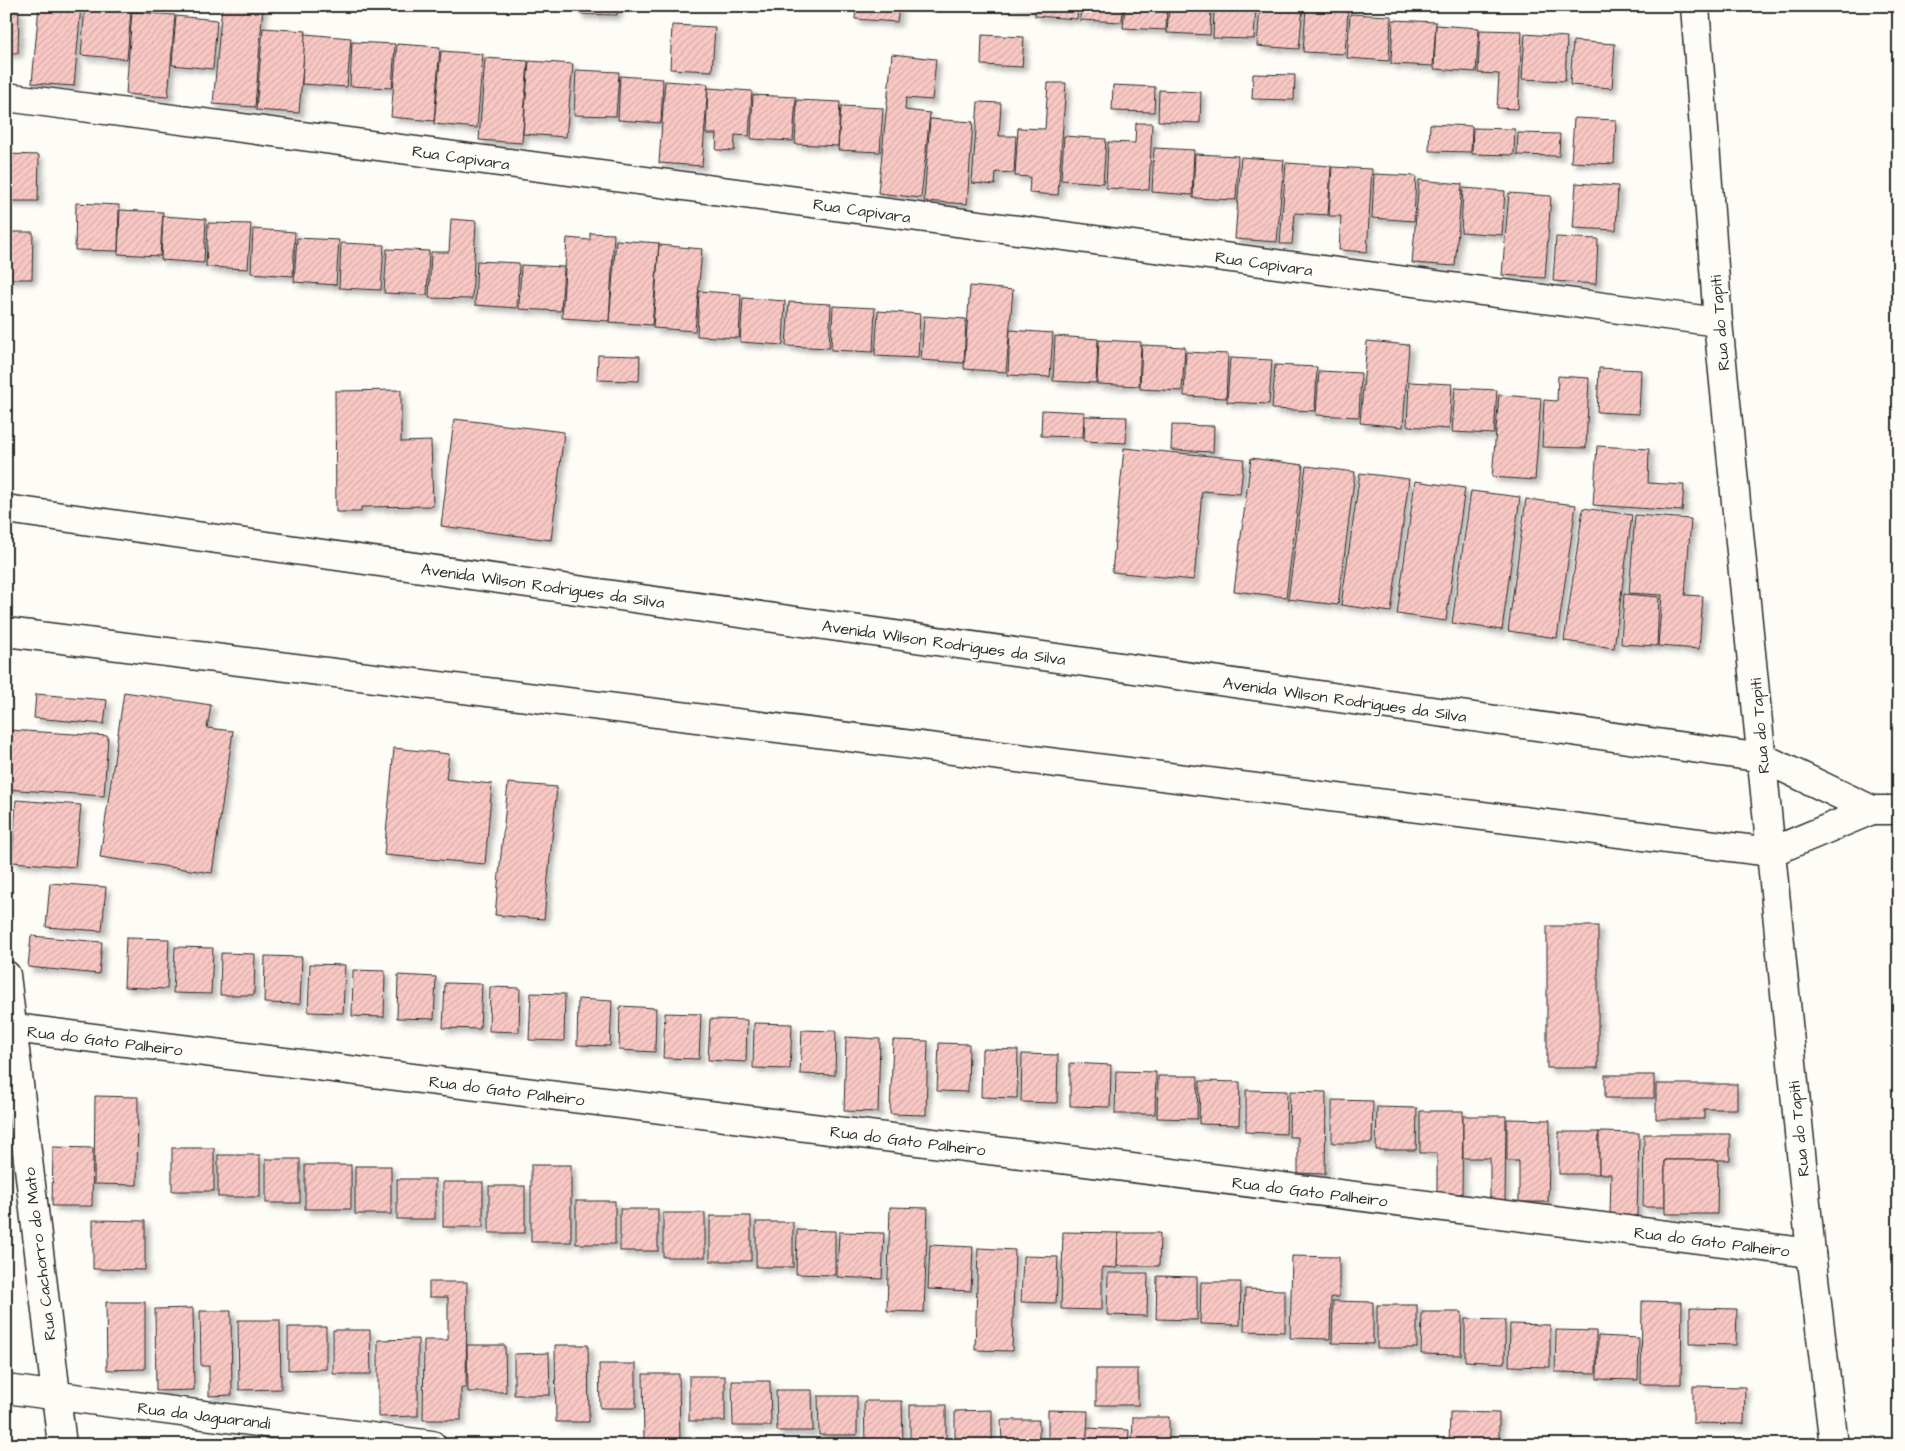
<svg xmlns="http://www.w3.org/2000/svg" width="1905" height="1451" font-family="'Architects Daughter',sans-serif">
<defs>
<pattern id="building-hatch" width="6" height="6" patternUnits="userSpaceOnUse" patternTransform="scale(1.25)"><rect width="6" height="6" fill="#f9c8c4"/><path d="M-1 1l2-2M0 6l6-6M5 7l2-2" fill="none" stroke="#d6aca9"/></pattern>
<filter id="shadow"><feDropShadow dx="4.5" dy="4.5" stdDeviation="2.5" flood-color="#0004"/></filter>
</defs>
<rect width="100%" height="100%" fill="#fdfcf7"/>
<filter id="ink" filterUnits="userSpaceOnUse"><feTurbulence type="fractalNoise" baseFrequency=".02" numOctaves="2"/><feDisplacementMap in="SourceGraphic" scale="10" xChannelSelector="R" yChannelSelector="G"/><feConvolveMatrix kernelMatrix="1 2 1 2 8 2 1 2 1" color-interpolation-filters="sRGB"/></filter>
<g filter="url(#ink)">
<g fill="url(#building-hatch)" stroke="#2b2b2b" filter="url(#shadow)">
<polygon points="39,6 81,6 74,86 32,83"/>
<polygon points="85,6 131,10 127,59 81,55"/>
<polygon points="222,6 263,6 255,107 213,104"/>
<polygon points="579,6 618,6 617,15 579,14"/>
<polygon points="856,6 899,6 897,22 855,19"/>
<polygon points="992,6 1034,6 1034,9"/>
<polygon points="1035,6 1078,6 1077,19 1035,16"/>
<polygon points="1081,6 1123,6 1122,22 1080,20"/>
<polygon points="1125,6 1167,6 1166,30 1123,28"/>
<polygon points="1169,6 1211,6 1210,35 1167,33"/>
<polygon points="1214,6 1256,6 1254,39 1213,38"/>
<polygon points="1260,6 1303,6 1299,49 1257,46"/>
<polygon points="1306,8 1348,10 1345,54 1303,52"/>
<polygon points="6,10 19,10 18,53 6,53"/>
<polygon points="132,12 175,15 168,97 126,94"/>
<polygon points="1350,14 1391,16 1389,61 1347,58"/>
<polygon points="176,16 217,20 213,69 172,65"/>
<polygon points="1393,20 1436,22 1433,66 1391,64"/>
<polygon points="672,25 715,27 712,71 670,69"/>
<polygon points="1436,25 1479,28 1476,72 1434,69"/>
<polygon points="263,28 306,31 299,113 256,110"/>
<polygon points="1480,30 1522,31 1518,109 1497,108 1499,74 1478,73"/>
<polygon points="305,34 351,38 347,87 302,84"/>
<polygon points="1525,34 1567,37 1565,81 1522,79"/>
<polygon points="982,35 1024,37 1022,67 981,65"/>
<polygon points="1573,41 1615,44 1612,88 1570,85"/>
<polygon points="352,42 395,44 392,88 350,86"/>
<polygon points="397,44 440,47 434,121 391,117"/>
<polygon points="441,51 483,54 477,128 434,124"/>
<polygon points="892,54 936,59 932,100 906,98 905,110 930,113 921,198 878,193"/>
<polygon points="485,58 528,61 522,143 479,140"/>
<polygon points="529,61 573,64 566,137 523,134"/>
<polygon points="576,70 619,72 616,116 574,115"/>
<polygon points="1253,74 1295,75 1294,100 1252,99"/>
<polygon points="620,76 663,79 661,123 618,120"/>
<polygon points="665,81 708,84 702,166 659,163"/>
<polygon points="1048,83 1066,83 1058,195 1029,193 1030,177 1015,176 1018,128 1045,129"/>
<polygon points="1113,85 1155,87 1154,112 1112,111"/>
<polygon points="708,88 752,91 749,136 735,135 734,151 716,150 717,134 706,134"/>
<polygon points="1159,90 1201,92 1200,123 1158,121"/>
<polygon points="753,95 796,97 793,141 751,139"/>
<polygon points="797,100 840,102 838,146 795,144"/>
<polygon points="978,102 1001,103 999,136 1016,136 1014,173 996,172 995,185 972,183"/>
<polygon points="841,106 883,108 880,152 838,150"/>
<polygon points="1574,118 1616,120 1614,164 1571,162"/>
<polygon points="930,119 973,122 967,204 924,201"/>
<polygon points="1136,123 1152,123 1149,190 1106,188 1108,142 1135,143"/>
<polygon points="1430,124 1472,126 1471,152 1429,151"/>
<polygon points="1473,128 1515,129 1514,155 1472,154"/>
<polygon points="1518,133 1560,134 1559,156 1517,155"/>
<polygon points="1064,136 1106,139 1103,183 1061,180"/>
<polygon points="1154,148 1194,150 1192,195 1152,192"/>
<polygon points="6,154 39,155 38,201 6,201"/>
<polygon points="1195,154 1238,156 1236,200 1193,198"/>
<polygon points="1241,157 1284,160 1277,242 1235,239"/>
<polygon points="1286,163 1331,166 1328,215 1295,213 1292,244 1280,244"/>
<polygon points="1332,167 1372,169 1367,252 1339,250 1341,216 1329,216"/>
<polygon points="1374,174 1416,176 1414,221 1372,218"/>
<polygon points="1419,180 1462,184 1455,266 1412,263"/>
<polygon points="1576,183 1618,186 1616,230 1573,228"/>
<polygon points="1463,188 1505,191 1502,235 1461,232"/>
<polygon points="1509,193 1551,196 1545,278 1502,275"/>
<polygon points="76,203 119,205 118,251 75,250"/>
<polygon points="120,210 163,212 160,256 118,254"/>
<polygon points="163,216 206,219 204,263 161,260"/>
<polygon points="451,219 476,221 472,299 429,298 431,252 449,252"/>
<polygon points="208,223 251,224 248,269 206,267"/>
<polygon points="253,229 295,232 293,276 251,273"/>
<polygon points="6,232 33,232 32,279 6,279"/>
<polygon points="590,233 614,234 609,321 562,318 567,238 590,240"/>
<polygon points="1556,237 1598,239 1596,284 1553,281"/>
<polygon points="297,238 339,240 336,285 294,282"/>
<polygon points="616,240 659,243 652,325 609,322"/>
<polygon points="341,243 384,245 381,290 339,288"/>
<polygon points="659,245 702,249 695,331 653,328"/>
<polygon points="387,249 429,251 427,295 384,293"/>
<polygon points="477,261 519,263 517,308 475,305"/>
<polygon points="521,265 564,267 561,311 519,309"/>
<polygon points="970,286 1013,290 1006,372 964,369"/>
<polygon points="699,291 741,294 739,338 697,336"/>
<polygon points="743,298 785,301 783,345 740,342"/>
<polygon points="789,302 831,304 829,348 786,346"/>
<polygon points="833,306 875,308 873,352 831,350"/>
<polygon points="878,311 920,314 918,358 875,356"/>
<polygon points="924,316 966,319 964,363 921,360"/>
<polygon points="1010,330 1053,333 1050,377 1008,375"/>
<polygon points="1055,336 1098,339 1096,383 1053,381"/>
<polygon points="1099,340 1141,342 1139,386 1097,384"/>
<polygon points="1367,341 1409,345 1403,427 1360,423"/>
<polygon points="1142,345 1185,347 1182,391 1140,389"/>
<polygon points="1186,352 1228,354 1226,398 1184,396"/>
<polygon points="598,355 640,356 639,381 597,380"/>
<polygon points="1230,358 1272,360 1269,404 1227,402"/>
<polygon points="1275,365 1317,367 1315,411 1272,409"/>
<polygon points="1599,368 1641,370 1639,414 1597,412"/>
<polygon points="1319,371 1361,373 1359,417 1316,415"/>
<polygon points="1558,376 1589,378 1586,448 1542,447 1544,400 1557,401"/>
<polygon points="1409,382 1452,384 1449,429 1407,426"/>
<polygon points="1455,388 1497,390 1494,434 1452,432"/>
<polygon points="401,390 401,442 431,441 433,506 361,507 361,512 336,512 335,391"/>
<polygon points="1499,395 1541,398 1535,480 1492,477"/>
<polygon points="1042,410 1084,412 1083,437 1041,436"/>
<polygon points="1085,416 1127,417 1126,443 1084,441"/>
<polygon points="454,419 564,432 551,540 441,526"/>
<polygon points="1172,425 1214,426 1213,452 1171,450"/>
<polygon points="1597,446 1649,449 1648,483 1684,485 1682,511 1593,505"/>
<polygon points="1124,448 1244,459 1240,494 1202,491 1194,580 1112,572"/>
<polygon points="1251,458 1303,465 1286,597 1234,591"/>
<polygon points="1306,466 1355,472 1338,605 1288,599"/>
<polygon points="1360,473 1409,479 1391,612 1341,605"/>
<polygon points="1415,481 1465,488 1446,621 1397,614"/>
<polygon points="1471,491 1520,497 1502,630 1452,623"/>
<polygon points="1526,499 1576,505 1557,638 1508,631"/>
<polygon points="1583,508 1632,515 1614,648 1564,641"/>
<polygon points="1635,515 1691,519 1685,595 1703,596 1699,649 1658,646 1662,595 1629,593"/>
<polygon points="1624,594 1659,597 1657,646 1621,644"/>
<polygon points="124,692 211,705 207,728 233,731 212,873 100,857"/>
<polygon points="36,694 107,700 104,724 34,718"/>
<polygon points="8,730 108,736 104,796 6,789"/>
<polygon points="394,748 449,754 446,779 492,784 485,864 384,855"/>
<polygon points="508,783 557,787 544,919 495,915"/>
<polygon points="16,800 81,805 75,867 12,862"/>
<polygon points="50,883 106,887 102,931 46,927"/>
<rect x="1547" y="926" width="51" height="142"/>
<polygon points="31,936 102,942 99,974 28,967"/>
<polygon points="126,938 169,939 167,989 124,987"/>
<polygon points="175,947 213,948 211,994 173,993"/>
<polygon points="221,953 255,954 254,995 220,995"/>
<polygon points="265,956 302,957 300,1004 264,1003"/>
<polygon points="310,964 345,965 343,1013 308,1012"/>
<polygon points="353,970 385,971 384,1017 352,1016"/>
<polygon points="398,975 436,977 434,1019 397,1018"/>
<polygon points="445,983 482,984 480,1029 443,1028"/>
<polygon points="490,987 520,988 519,1032 489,1031"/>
<polygon points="531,993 565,994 564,1041 529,1040"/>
<polygon points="578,999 612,1001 610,1046 577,1045"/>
<polygon points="620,1006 656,1008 655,1052 619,1050"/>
<polygon points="665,1013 701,1014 699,1059 663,1058"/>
<polygon points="710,1019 747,1020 746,1062 708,1060"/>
<polygon points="754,1023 792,1024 790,1069 753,1068"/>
<polygon points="802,1030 836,1031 835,1075 800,1074"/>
<polygon points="846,1037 880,1039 878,1112 844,1111"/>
<polygon points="893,1040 928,1041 926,1115 890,1114"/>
<polygon points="939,1043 969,1044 968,1092 937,1091"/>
<polygon points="982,1049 1018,1050 1017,1098 981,1097"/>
<polygon points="1022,1054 1058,1055 1057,1103 1021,1102"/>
<polygon points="1070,1063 1111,1065 1110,1107 1070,1106"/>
<polygon points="1116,1071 1156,1072 1155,1114 1115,1114"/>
<rect x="1605" y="1075" width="49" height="23"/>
<polygon points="1158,1076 1198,1076 1197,1119 1157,1118"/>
<polygon points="1200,1081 1240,1082 1239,1125 1199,1124"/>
<polygon points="1656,1084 1737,1084 1737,1109 1704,1109 1704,1119 1656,1119"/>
<polygon points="1246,1090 1287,1091 1286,1134 1246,1132"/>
<polygon points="1290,1091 1326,1092 1325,1174 1298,1173 1298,1137 1289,1137"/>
<polygon points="95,1096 138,1097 137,1185 94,1184"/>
<polygon points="1332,1100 1373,1101 1372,1143 1332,1143"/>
<polygon points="1377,1107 1417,1108 1416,1150 1376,1150"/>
<polygon points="1420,1111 1463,1111 1462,1194 1437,1193 1437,1153 1420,1153"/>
<polygon points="1463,1116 1506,1116 1505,1202 1490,1202 1490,1158 1463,1158"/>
<polygon points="1507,1119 1550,1120 1548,1202 1519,1202 1519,1161 1507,1161"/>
<rect x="1559" y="1132" width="40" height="42"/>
<polygon points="1599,1132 1639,1133 1637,1216 1610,1215 1611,1174 1599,1174"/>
<polygon points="1644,1134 1730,1134 1730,1160 1665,1160 1665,1207 1643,1207"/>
<polygon points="53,1147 93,1148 92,1206 52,1206"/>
<rect x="172" y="1148" width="42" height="43"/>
<rect x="218" y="1155" width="42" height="42"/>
<rect x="266" y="1159" width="34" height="44"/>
<polygon points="1665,1160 1718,1160 1717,1214 1665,1214"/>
<rect x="305" y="1165" width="46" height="44"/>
<rect x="531" y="1165" width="40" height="77"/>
<rect x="355" y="1166" width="36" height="48"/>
<rect x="397" y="1179" width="38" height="40"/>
<rect x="443" y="1182" width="40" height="45"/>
<rect x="489" y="1186" width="36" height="47"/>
<rect x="576" y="1201" width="39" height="43"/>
<polygon points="890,1207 928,1208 924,1312 887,1311"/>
<rect x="620" y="1209" width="38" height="42"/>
<rect x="663" y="1213" width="42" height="44"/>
<rect x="710" y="1216" width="41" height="45"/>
<polygon points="93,1220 145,1221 145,1270 93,1269"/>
<rect x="756" y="1222" width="37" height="45"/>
<polygon points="797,1230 835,1231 835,1275 796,1274"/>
<polygon points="839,1232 884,1233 882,1279 837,1277"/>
<polygon points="1063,1232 1118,1233 1117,1268 1102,1267 1102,1310 1061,1309"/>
<polygon points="1118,1233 1160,1233 1159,1266 1117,1266"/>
<polygon points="930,1245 973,1247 971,1291 928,1289"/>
<polygon points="978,1248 1015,1250 1012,1351 975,1350"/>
<polygon points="1023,1256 1058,1257 1056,1303 1021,1302"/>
<polygon points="1292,1256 1339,1257 1339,1297 1331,1297 1330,1339 1290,1338"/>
<polygon points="1108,1273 1148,1273 1147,1316 1107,1315"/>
<polygon points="1157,1276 1197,1277 1197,1320 1156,1319"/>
<polygon points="429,1282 467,1282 466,1388 461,1388 461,1420 423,1420 424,1340 448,1340 448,1297 429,1297"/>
<polygon points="1201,1282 1241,1282 1240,1325 1200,1324"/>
<polygon points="1245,1289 1285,1290 1285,1332 1244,1331"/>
<polygon points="1333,1301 1373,1302 1373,1344 1332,1343"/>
<polygon points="1642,1301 1682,1302 1681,1384 1641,1384"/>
<polygon points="106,1302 145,1302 145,1369 107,1370"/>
<rect x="1377" y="1305" width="40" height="43"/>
<polygon points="193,1308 194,1390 156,1391 155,1309"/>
<polygon points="1690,1308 1737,1309 1736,1345 1690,1344"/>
<polygon points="200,1311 231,1311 232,1395 209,1396 209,1366 201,1366"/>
<polygon points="1422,1312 1462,1312 1461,1355 1421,1354"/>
<polygon points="1465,1319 1505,1320 1505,1363 1465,1361"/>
<polygon points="238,1320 280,1320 281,1389 239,1390"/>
<polygon points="1510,1324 1550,1325 1550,1367 1509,1366"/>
<polygon points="288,1327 326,1327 326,1369 288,1370"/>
<polygon points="333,1330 370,1330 371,1374 333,1374"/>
<polygon points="1556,1330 1596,1331 1596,1373 1555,1372"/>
<polygon points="1598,1336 1639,1338 1638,1380 1597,1379"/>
<polygon points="418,1339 418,1416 378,1417 378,1340"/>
<polygon points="467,1345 505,1345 506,1392 468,1392"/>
<polygon points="555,1345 588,1345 589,1422 556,1422"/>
<polygon points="549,1353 550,1395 514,1395 514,1354"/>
<polygon points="599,1364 636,1364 636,1408 600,1408"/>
<rect x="1096" y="1369" width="42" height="36"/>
<polygon points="643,1374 679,1374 680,1445 644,1445"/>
<rect x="689" y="1376" width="36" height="45"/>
<polygon points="732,1381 770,1381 771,1426 733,1426"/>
<polygon points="1693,1386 1745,1387 1744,1424 1693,1423"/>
<polygon points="776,1390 812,1390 813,1431 777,1431"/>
<polygon points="818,1396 857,1396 857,1435 819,1435"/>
<polygon points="864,1401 902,1401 903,1444 865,1444"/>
<rect x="910" y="1405" width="36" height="40"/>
<polygon points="992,1410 992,1445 955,1445 955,1411"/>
<polygon points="1048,1410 1088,1411 1087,1445 1048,1445"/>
<polygon points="1450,1412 1499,1413 1499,1445 1449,1445"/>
<polygon points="1133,1417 1169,1417 1169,1445 1132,1445"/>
<polygon points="1001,1420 1039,1420 1039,1445 1002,1445"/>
<polygon points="1087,1428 1129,1430 1128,1445 1087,1445"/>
<polygon points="1178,1441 1221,1442 1221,1445 1178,1445"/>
</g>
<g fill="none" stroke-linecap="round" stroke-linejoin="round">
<defs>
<g id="minor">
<polyline points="1695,6 1718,322 1811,1253 1834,1445"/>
<polyline points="6,97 1718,322"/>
<polyline points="6,509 1763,758 1872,810 1899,810"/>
<polyline points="6,632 1771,852 1872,810"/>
<polyline points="6,975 62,1445"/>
<polyline points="6,1027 1811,1253"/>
<polyline points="6,1389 432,1445"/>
</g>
</defs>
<use href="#minor" stroke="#2b2b2b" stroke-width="31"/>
<use href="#minor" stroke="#fdfcf7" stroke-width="28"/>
</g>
</g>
<g text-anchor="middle" stroke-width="4" stroke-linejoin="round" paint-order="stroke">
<g font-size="16" fill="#2b2b2b" stroke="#fdfcf7">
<text transform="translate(461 157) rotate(8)" y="6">Rua Capivara</text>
<text transform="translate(862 210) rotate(8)" y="6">Rua Capivara</text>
<text transform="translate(1264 263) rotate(8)" y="6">Rua Capivara</text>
<text transform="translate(1719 323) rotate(-95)" y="6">Rua do Tapiti</text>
<text transform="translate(543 585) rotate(8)" y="6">Avenida Wilson Rodrigues da Silva</text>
<text transform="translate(944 642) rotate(8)" y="6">Avenida Wilson Rodrigues da Silva</text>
<text transform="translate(1345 699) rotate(8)" y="6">Avenida Wilson Rodrigues da Silva</text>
<text transform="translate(1759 726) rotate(-95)" y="6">Rua do Tapiti</text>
<text transform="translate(105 1040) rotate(7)" y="6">Rua do Gato Palheiro</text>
<text transform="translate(507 1090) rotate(7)" y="6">Rua do Gato Palheiro</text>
<text transform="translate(1798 1129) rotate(-96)" y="6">Rua do Tapiti</text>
<text transform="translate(908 1140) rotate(7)" y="6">Rua do Gato Palheiro</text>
<text transform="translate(1310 1191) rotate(7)" y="6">Rua do Gato Palheiro</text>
<text transform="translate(1712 1241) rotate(7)" y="6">Rua do Gato Palheiro</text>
<text transform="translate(39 1254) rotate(-97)" y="6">Rua Cachorro do Mato</text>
<text transform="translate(204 1415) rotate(7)" y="6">Rua da Jaguarandi</text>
</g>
</g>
<rect width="1905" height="1451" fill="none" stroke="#fdfcf7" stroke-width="25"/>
<rect x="12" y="12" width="1880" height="1426" fill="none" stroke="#2b2b2b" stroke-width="2" filter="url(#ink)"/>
</svg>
